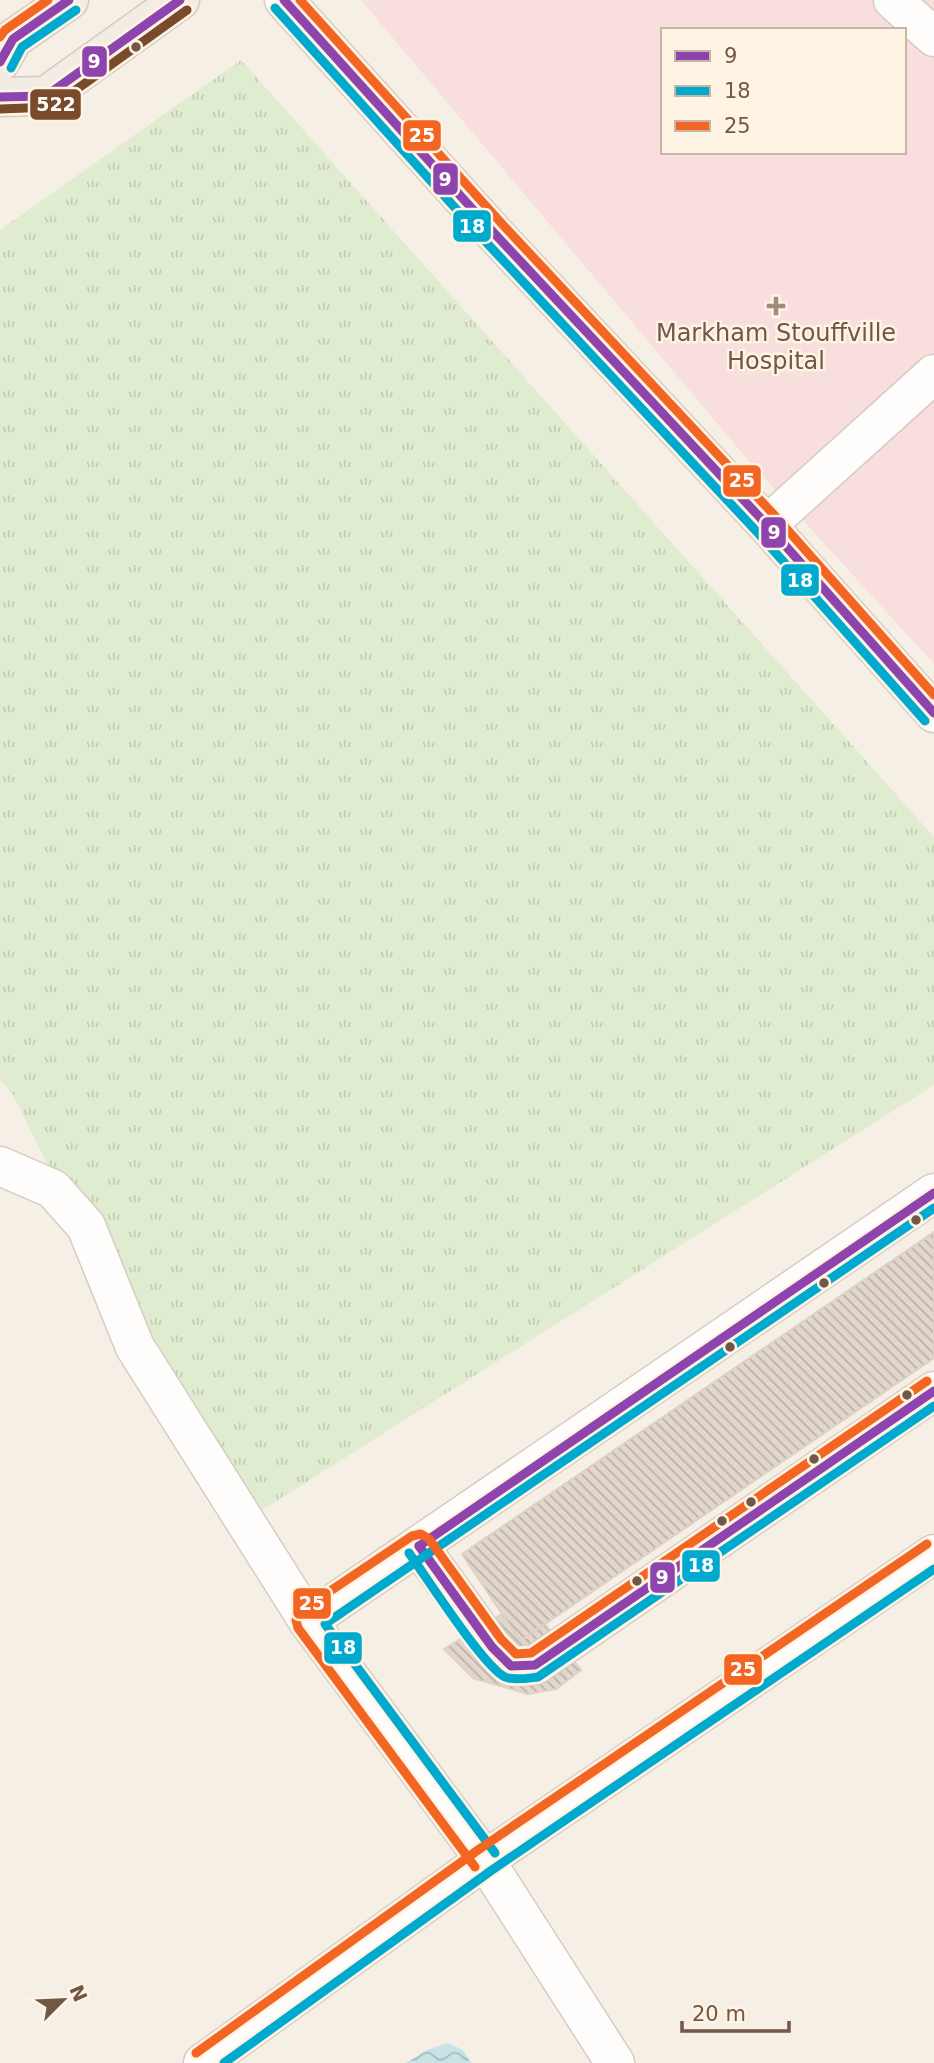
<svg xmlns="http://www.w3.org/2000/svg" width="934" height="2063" font-family="'DejaVu Sans',sans-serif">
<defs>
<pattern id="grass-tufts" width="24" height="20" patternUnits="userSpaceOnUse" patternTransform="scale(1.75)"><rect width="24" height="20" fill="#e0eccf"/><path d="M3 7l-1-3M5 7V3M7 7l1-3M15 17l-1-3M17 17v-4M19 17l1-3" fill="none" stroke="#c4ccb3"/></pattern>
<pattern id="water-waves" width="16" height="10" patternUnits="userSpaceOnUse" patternTransform="scale(1.75)"><rect width="16" height="10" fill="#c7e3e5"/><path d="M0 5q4-4 8 0t8 0" fill="none" stroke="#a6bbbb"/></pattern>
<pattern id="building-back-hatch" width="6" height="6" patternUnits="userSpaceOnUse" patternTransform="scale(1.75)"><rect width="6" height="6" fill="#e1d7cd"/><path d="M-1 5l2 2M0 0l6 6M5-1l2 2" fill="none" stroke="#bbb1a8"/></pattern>
</defs>
<rect width="100%" height="100%" fill="#f5efe5"/>
<path fill="#f8dedd" fill-rule="evenodd" d="M361,0H934V664L748,460ZM663,30H904V152H663Z"/>
<polygon fill="url(#grass-tufts)" points="241,60 934,837 934,1085 229,1531 13,1095 0,1079 0,230"/>
<polygon fill="url(#water-waves)" points="448,2043 463,2050 471,2063 406,2063 427,2050"/>
<g fill="url(#building-back-hatch)" stroke="#ded2c7" stroke-width="2">
<polygon points="934,1232 934,1358 520,1641 462,1554"/>
<polygon points="502,1614 520,1641 545,1624 581,1670 556,1689 528,1694 473,1678 444,1649"/>
</g>
<g fill="none" stroke-linecap="round" stroke-linejoin="round">
<defs>
<g id="minor">
<polyline points="284,0 494,233 767,525 934,713"/>
<polyline points="893,0 934,37"/>
<polyline points="767,525 934,374"/>
<polyline points="0,1166 53,1189 86,1226 135,1347 308,1621 485,1860 615,2063"/>
<polyline points="419,1546 492,1647 511,1666 535,1665 934,1391"/>
<polyline points="308,1621 934,1193"/>
<polyline points="203,2063 485,1860 934,1554"/>
</g>
<g id="major">
<polyline points="0,62 13,39 69,0"/>
<polyline points="0,97 46,96 180,0"/>
</g>
</defs>
<use href="#minor" stroke="#d6ccc4" stroke-width="41"/>
<use href="#major" stroke="#d4cbc3" stroke-width="41"/>
<use href="#minor" stroke="#fefdfb" stroke-width="38"/>
<use href="#major" stroke="#f2ece2" stroke-width="38"/>
<defs>
<g id="bus-1">
<polyline points="284,0 494,233 767,525 934,713"/>
<polyline points="0,62 13,39 69,0"/>
<polyline points="0,97 46,96 180,0"/>
<polyline points="419,1546 492,1647 511,1666 535,1665 934,1391"/>
<polyline points="419,1546 934,1193"/>
</g>
<g id="bus-2">
<polyline points="275,8 485,241 758,533 925,721"/>
<polyline points="11,68 22,47 76,10"/>
<path d="M409,1553C427,1578 483,1666 505,1677C514,1681 529,1678 538,1677L934,1406"/>
<polyline points="495,1853 325,1624 934,1208"/>
<polyline points="224,2063 492,1870 934,1569"/>
</g>
<g id="bus-3">
<polyline points="300,0 503,225 776,517 934,695"/>
<polyline points="0,37 5,30 48,0"/>
<polyline points="475,1867 298,1628 296,1620 299,1612 412,1536 421,1534 429,1539 501,1639 516,1654 531,1653 927,1381"/>
<polyline points="196,2053 478,1850 927,1544"/>
</g>
<polyline id="bus-4" points="0,109 52,107 187,10"/>
</defs>
<use href="#bus-1" stroke="#fff4e4" stroke-width="14"/>
<use href="#bus-2" stroke="#fff4e4" stroke-width="14"/>
<use href="#bus-3" stroke="#fff4e4" stroke-width="14"/>
<use href="#bus-4" stroke="#fff4e4" stroke-width="14"/>
<use href="#bus-1" stroke="#8e44ad" stroke-width="9"/>
<use href="#bus-2" stroke="#00a9ce" stroke-width="9"/>
<use href="#bus-3" stroke="#f26522" stroke-width="9"/>
<use href="#bus-4" stroke="#7a4b2a" stroke-width="9"/>
</g>
<g fill="#725647" stroke="#fff4e4" stroke-width="2.5">
<circle cx="136" cy="47" r="6"/>
<circle cx="916" cy="1220" r="6"/>
<circle cx="824" cy="1283" r="6"/>
<circle cx="730" cy="1347" r="6"/>
<circle cx="907" cy="1395" r="6"/>
<circle cx="814" cy="1459" r="6"/>
<circle cx="751" cy="1502" r="6"/>
<circle cx="722" cy="1521" r="6"/>
<circle cx="637" cy="1581" r="6"/>
</g>
<path fill="#a08c7e" stroke="#fff4e4" stroke-width="2.5" d="M772.5 295.5h7v7h7v7h-7v7h-7v-7h-7v-7h7z"/>
<g text-anchor="middle" stroke-width="5" stroke-linejoin="round" paint-order="stroke">
<g font-size="24" fill="#725647" stroke="#fff4e4">
<text x="776" y="341">Markham Stouffville<tspan x="776" dy="28">Hospital</tspan></text>
</g>
</g>
<g stroke="#fff4e4" stroke-width="2.5">
<rect x="81" y="45" width="27" height="33" rx="7" fill="#8e44ad"/>
<rect x="29" y="88" width="53" height="33" rx="7" fill="#7a4b2a"/>
<rect x="402" y="119" width="40" height="33" rx="7" fill="#f26522"/>
<rect x="432" y="162" width="27" height="34" rx="7" fill="#8e44ad"/>
<rect x="452" y="209" width="40" height="34" rx="7" fill="#00a9ce"/>
<rect x="722" y="464" width="40" height="34" rx="7" fill="#f26522"/>
<rect x="760" y="516" width="27" height="33" rx="7" fill="#8e44ad"/>
<rect x="780" y="563" width="40" height="34" rx="7" fill="#00a9ce"/>
<rect x="681" y="1549" width="40" height="34" rx="7" fill="#00a9ce"/>
<rect x="649" y="1561" width="27" height="33" rx="7" fill="#8e44ad"/>
<rect x="292" y="1587" width="40" height="33" rx="7" fill="#f26522"/>
<rect x="323" y="1631" width="40" height="34" rx="7" fill="#00a9ce"/>
<rect x="723" y="1653" width="40" height="33" rx="7" fill="#f26522"/>
</g>
<g font-size="19" text-anchor="middle" font-weight="bold" fill="#fff">
<text x="94" y="68">9</text>
<text x="56" y="111">522</text>
<text x="422" y="142">25</text>
<text x="445" y="186">9</text>
<text x="472" y="233">18</text>
<text x="742" y="487">25</text>
<text x="774" y="539">9</text>
<text x="800" y="587">18</text>
<text x="701" y="1572">18</text>
<text x="662" y="1584">9</text>
<text x="312" y="1610">25</text>
<text x="343" y="1654">18</text>
<text x="743" y="1676">25</text>
</g>
<rect x="661" y="28" width="245" height="126" fill="#fff4e4" stroke="#c7b5a5" stroke-width="2"/>
<rect x="675" y="51" width="35" height="10" fill="#8e44ad" stroke="#c7b5a5" stroke-width="2"/>
<text x="724" y="63" font-size="21" fill="#725647">9</text>
<rect x="675" y="86" width="35" height="10" fill="#00a9ce" stroke="#c7b5a5" stroke-width="2"/>
<text x="724" y="98" font-size="21" fill="#725647">18</text>
<rect x="675" y="121" width="35" height="10" fill="#f26522" stroke="#c7b5a5" stroke-width="2"/>
<text x="724" y="133" font-size="21" fill="#725647">25</text>
<g transform="translate(63 2000) rotate(66)" stroke="#fff4e4" stroke-width="5" paint-order="stroke">
<path d="M0-5L12 26L0 18L-12 26Z" fill="#725647"/>
<text y="-10" font-size="19" font-weight="bold" text-anchor="middle" fill="#725647">N</text>
</g>
<path d="M682 2021v10h107v-10" fill="none" stroke="#725647" stroke-width="3.5"/>
<text x="692" y="2021" font-size="21" fill="#725647" stroke="#fff4e4" stroke-width="5" paint-order="stroke">20 m</text>
</svg>
